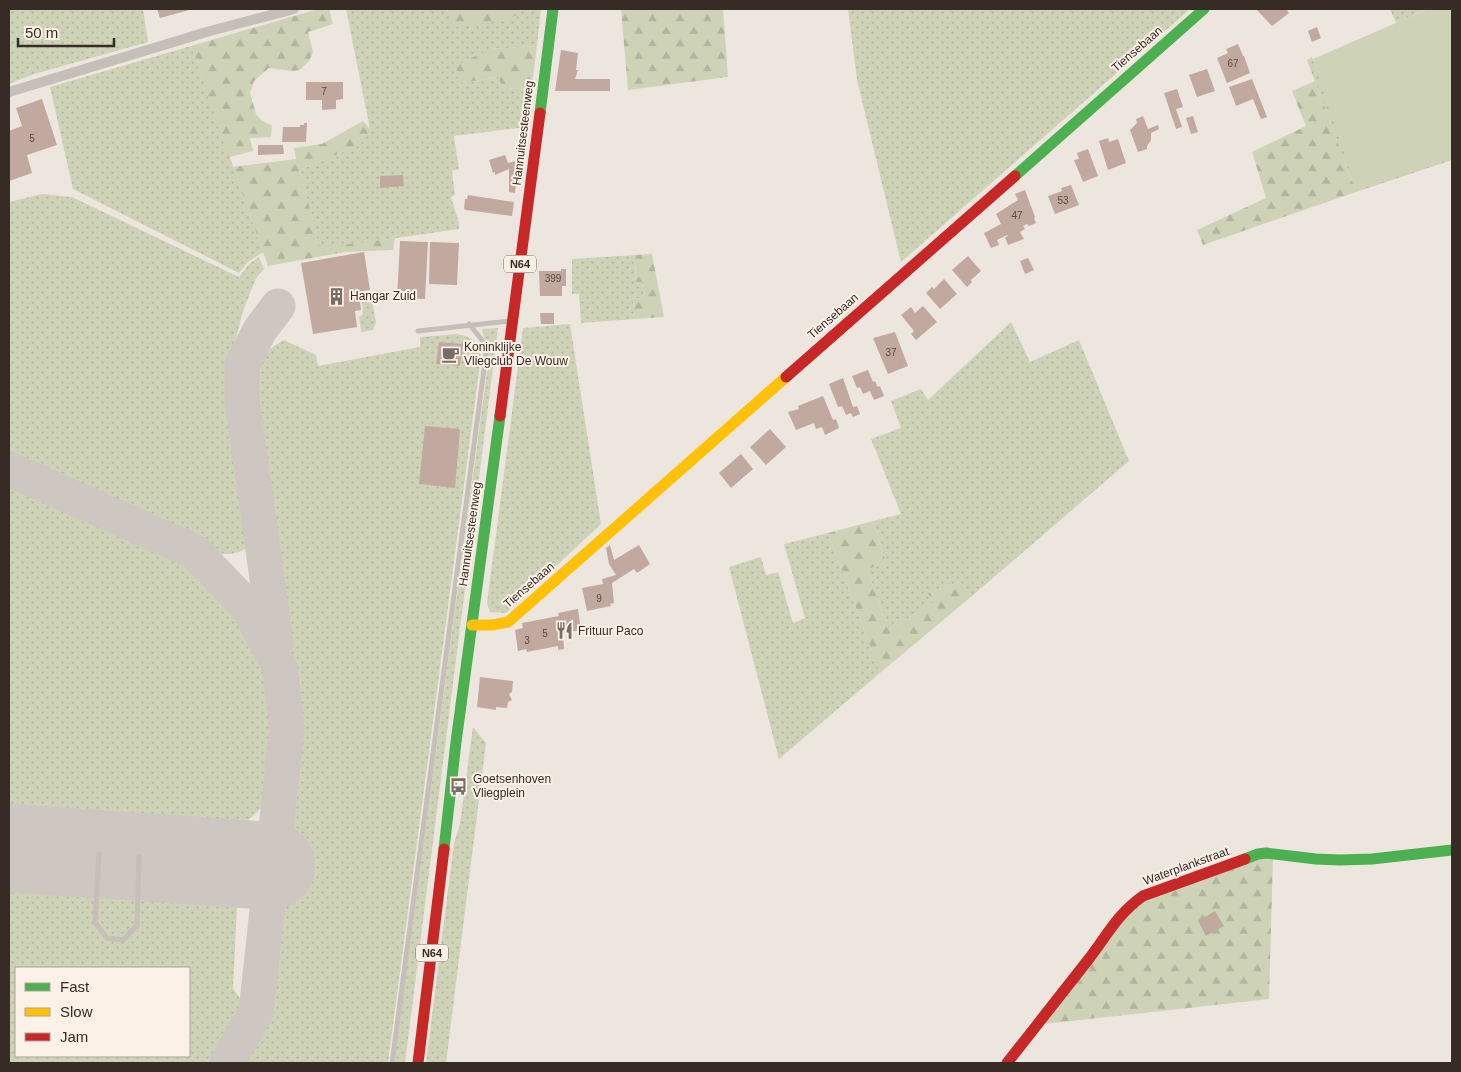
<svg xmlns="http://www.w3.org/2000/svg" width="1461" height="1072" font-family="Helvetica,sans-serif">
<defs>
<pattern id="grass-dots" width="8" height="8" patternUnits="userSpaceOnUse" patternTransform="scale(1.25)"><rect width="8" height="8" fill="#ced3b8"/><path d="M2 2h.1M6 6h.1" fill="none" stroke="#b2b59e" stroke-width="1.8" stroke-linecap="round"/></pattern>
<pattern id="forest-firs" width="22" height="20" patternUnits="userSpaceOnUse" patternTransform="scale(1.25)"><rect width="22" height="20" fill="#ced3b8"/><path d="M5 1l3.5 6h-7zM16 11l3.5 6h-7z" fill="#b2b59e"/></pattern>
</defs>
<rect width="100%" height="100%" fill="#ede6df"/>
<g fill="url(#grass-dots)" fill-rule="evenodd">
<polygon points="9,9 143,9 148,42 31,75 9,84"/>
<polygon points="346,9 447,9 446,11 519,14 521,9 541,9 537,46 490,49 463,83 498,77 503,88 522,89 531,93 527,127 454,136 459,169 452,171 455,195 451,197 459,223 459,229 320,249 300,170 357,146 370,129"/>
<polygon points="848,9 1190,9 901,262 857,80"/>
<polygon points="1390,9 1427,9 1396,23"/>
<polygon points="191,46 263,252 248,262 239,273 73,189 50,87"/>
<polygon points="1312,57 1358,172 1452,130 1452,160 1356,192 1307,60"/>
<path d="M42,194L72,197L239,277L249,264L259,257L264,269L256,278L243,311L233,350V382L255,528C254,547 241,555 223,554L9,460V202Z"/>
<polygon points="635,255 636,282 642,282 644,298 633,299 635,319 581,323 579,294 572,294 572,259"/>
<polygon points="372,300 376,322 373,330 361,332 359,317 363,314 362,302"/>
<polygon points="1011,322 1030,362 1079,340 1129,461 972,596 960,582 929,593 933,603 889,630 867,569 886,563 873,521 901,514 871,439 901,428 891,401 921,389 928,400"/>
<polygon points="570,324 601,524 506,613 490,612 487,603 523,328"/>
<polygon points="498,328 405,1063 394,1063 489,357 482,329"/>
<path d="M457,334C470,336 480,342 481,356L388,1063H236L267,1005L272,986L292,723L286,637L251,401C253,369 254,357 284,340L316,355L318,366L420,347V337Z"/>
<path d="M9,477L183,554C220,587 250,629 268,675C277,698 276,723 274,747C273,760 273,773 271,785C267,809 244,828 221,832C215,833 208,832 202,832L9,819Z"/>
<polygon points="828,533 880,673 779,759 729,567 761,557 766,575 778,572 793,623 805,618 784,544"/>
<polygon points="473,727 486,743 446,1063 426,1063 454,843 460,824"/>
<path d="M9,881L206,894L219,896L237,906L233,989L248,1008L218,1063H9ZM16,968H189V1056H16Z"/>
</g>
<g fill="url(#forest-firs)">
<polygon points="318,9 329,9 333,24 308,32 313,52 309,61 300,70 291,71 269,68 254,81 250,93 256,114 261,120 272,126 271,137 250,138 253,151 229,157 191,46"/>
<polygon points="447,9 521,9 519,14 508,19 456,27 450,21"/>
<polygon points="621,9 723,9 728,77 628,90"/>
<path d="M537,46L531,93L522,89L503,88L498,77L463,83C456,78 456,72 457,65L490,49Z"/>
<polygon points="1315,81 1356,192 1203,245 1197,230 1266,198 1252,152 1306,126 1292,91"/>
<polygon points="363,121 370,129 365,140 357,146 300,170 320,248 395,238 393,250 345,252 268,266 233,167 296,159 294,148 322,144"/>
<polygon points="652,254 664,317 635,319 633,299 644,298 642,282 636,282 635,255"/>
<polygon points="873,521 886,563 867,569 889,630 933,603 928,593 960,582 972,596 880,673 828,533"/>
<polygon points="1264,857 1273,857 1269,999 1044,1024 1135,906"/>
</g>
<polygon fill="#ced3b8" points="1428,9 1452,9 1452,159 1357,190 1313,59"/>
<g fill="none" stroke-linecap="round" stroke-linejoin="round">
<g stroke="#cdc6c1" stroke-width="35">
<polyline points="9,469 195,552 248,607 280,668 287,727 256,1012 227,1063"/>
<polyline points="276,643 242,399 242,365 260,330 278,306"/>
</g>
<polyline stroke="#cdc6c1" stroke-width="88" points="9,848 271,866"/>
</g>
<g fill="#c2a99f">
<polygon points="157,9 193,9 160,18"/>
<polygon points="1256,9 1286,9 1289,13 1272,26"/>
<polygon points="1317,27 1321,38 1312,42 1308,31"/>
<polygon points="1238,44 1243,56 1244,56 1250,73 1227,83 1217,58 1228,53 1226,49"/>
<polygon points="561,50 578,53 576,70 578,70 575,79 610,79 610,91 555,91"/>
<polygon points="1207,69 1215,91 1197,97 1189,75"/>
<polygon points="1252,79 1267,117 1261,119 1253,99 1236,106 1229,87"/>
<polygon points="306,82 343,82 343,99 336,100 336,109 322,110 322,100 306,100"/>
<polygon points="1177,89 1183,107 1176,109 1182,127 1176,129 1164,93"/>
<polygon points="42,99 57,145 27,155 32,173 9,181 9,131 22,126 16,108"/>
<polygon points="1143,116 1148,129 1158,125 1159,129 1151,133 1151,140 1147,146 1147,149 1138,152 1130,130 1137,123 1136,119"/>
<polygon points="1193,116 1198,132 1191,134 1186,118"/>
<polygon points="304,123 307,123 306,142 282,142 283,127 300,127 300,125 304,125"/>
<polygon points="1108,138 1109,142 1118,139 1126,163 1108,170 1099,141"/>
<polygon points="258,145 283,145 284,154 258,155"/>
<polygon points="1088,149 1098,176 1083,182 1074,160 1079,159 1077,153"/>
<polygon points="505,155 508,163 519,160 515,193 509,192 509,169 495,175 495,172 493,173 489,160"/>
<polygon points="403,175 404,186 380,188 380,176"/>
<polygon points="1071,185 1079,205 1055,214 1048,196 1062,191 1061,188"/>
<polygon points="1025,190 1035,217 1034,218 1036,223 1029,226 1027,224 1023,226 1025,229 1020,232 1024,239 1008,245 1005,237 1008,236 1007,235 997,240 999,245 991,248 984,233 1001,224 996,214 1018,200 1015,194"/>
<polygon points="468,195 514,202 512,216 466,210 464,209 465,199 467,199"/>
<polygon points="400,241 428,242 425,299 397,298"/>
<polygon points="430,242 459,243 457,285 429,284"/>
<polygon points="364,252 370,290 364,291 366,300 360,301 361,310 355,311 357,327 313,334 301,263"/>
<polygon points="968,256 981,271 971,280 972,282 967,287 952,270"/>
<polygon points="1028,258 1034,270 1025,274 1020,261"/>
<polygon points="561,269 566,269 566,286 562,286 562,296 540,296 539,271 561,271"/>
<polygon points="944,279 957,294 940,309 926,293 932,287 934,289"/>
<polygon points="923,306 937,322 916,340 911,334 914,331 901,315 911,307 915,313"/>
<polygon points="540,313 554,313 554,324 541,324"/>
<polygon points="895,332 908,366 888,374 873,338"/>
<polygon points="439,342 463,344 460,366 436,364"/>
<polygon points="868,370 873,382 875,381 878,387 880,386 884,396 874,400 870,391 863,394 860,387 857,388 852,376"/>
<polygon points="843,378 853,407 857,406 860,414 853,417 851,413 846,415 842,406 838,407 829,384"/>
<polygon points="823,396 833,420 836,419 839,428 825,435 822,427 816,429 814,423 796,430 788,412 799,409 798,406"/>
<polygon points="425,426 460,429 455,488 419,484"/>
<polygon points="770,429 786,447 766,465 750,447"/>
<polygon points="741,454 753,469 731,488 719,473"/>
<polygon points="610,545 614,560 639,545 650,564 637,573 634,569 612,583 614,603 610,604 611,606 587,611 582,588 603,584 602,579 616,575 609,564 606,548"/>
<polygon points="578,609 581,630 563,633 564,649 558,650 558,646 527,652 526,649 518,651 515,630 523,628 522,623 559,616 558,613"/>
<polygon points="480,677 513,681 512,692 509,694 512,700 508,702 507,708 496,707 496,710 477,707"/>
<polygon points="1215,911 1224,926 1206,936 1198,921"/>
</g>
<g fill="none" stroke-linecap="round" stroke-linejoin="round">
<g stroke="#c6beb8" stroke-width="5">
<polyline points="418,331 510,321"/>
<polyline points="99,854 95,922 107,938 123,940 137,925 139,857"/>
<polyline points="392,1063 486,354 482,340 469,324"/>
</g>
<polyline stroke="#c6beb8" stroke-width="10" points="9,92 210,31 294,9"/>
<g stroke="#4caf50" stroke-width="11">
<polyline points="540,113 553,9"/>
<polyline points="1015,176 1204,9"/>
<polyline points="444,849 456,742 500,416"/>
<polyline points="1245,859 1258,854 1266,853 1316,859 1340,860 1372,859 1452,850"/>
</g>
<polyline stroke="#ffc107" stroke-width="11" points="472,625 492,625 508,622 786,377"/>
<g stroke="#c62828" stroke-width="11">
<polyline points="786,377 1015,176"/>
<polyline points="500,416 540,113"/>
<polyline points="418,1063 444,849"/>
<path d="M1007,1063C1034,1029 1061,994 1088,960C1106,937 1118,913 1143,896L1245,859"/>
</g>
</g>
<defs>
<symbol id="building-bare" viewBox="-9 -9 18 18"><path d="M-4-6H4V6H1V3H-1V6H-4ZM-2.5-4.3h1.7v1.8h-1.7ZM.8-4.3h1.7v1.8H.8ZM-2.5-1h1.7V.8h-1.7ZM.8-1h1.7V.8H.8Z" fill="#776c67" stroke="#fbf1e6" stroke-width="2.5" paint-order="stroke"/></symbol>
<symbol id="cafe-bare" viewBox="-9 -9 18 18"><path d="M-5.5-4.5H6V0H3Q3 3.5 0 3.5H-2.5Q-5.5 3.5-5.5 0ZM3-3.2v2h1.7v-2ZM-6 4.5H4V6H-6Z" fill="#776c67" stroke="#fbf1e6" stroke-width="2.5" paint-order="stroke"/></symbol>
<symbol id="restaurant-bare" viewBox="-9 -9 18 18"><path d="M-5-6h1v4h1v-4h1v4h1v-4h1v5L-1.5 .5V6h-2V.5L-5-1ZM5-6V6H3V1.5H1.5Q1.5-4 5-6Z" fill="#776c67" stroke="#fbf1e6" stroke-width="2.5" paint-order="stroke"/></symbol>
<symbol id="bus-bare" viewBox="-9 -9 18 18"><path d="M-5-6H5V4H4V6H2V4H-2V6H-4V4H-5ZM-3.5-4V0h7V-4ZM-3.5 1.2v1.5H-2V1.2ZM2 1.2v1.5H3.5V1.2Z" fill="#776c67" stroke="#fbf1e6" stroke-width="2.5" paint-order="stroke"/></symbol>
</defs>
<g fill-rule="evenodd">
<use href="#building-bare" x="324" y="284" width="25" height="25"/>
<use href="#cafe-bare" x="438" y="342" width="25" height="25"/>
<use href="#restaurant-bare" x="552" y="618" width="25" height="25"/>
<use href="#bus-bare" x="446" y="774" width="25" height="25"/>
</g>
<g text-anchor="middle" stroke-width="4" stroke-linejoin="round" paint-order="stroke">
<g font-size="10" fill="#5a4a44">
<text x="1233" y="67">67</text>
<text x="324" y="95">7</text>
<text x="32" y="142">5</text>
<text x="1063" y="204">53</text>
<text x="1017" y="219">47</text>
<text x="553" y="282">399</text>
<text x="891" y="356">37</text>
<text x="599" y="602">9</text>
<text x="545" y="637">5</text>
<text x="527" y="644">3</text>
</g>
<g fill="#fbf1e6" stroke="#726660" stroke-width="1">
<rect x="504" y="255.5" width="32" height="17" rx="4"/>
<rect x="416" y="944.5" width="32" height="17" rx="4"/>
</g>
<g font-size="11" font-weight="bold" fill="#372b26">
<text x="520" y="268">N64</text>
<text x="432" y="957">N64</text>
</g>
<g font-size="12" fill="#372b26" stroke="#fbf1e6">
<text transform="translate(1137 49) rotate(-41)" y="4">Tiensebaan</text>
<text transform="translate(523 133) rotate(-83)" y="4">Hannuitsesteenweg</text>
<text transform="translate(833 316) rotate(-41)" y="4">Tiensebaan</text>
<text transform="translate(470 534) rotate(-82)" y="4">Hannuitsesteenweg</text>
<text transform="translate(529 585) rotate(-41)" y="4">Tiensebaan</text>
<text transform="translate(1186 866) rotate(-20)" y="4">Waterplankstraat</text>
</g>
<g font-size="12" fill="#372b26" stroke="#fbf1e6" text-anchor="start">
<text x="350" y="300">Hangar Zuid</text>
<text x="464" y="351">Koninklijke<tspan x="464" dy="14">Vliegclub De Wouw</tspan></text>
<text x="578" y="635">Frituur Paco</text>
<text x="473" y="783">Goetsenhoven<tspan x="473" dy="14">Vliegplein</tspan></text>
</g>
</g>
<rect width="1461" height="1072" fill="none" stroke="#372b26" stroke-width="20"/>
<rect x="15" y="967" width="175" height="90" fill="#fbf1e6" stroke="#ada299"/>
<rect x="25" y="983" width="25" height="8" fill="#4caf50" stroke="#ada299"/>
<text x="60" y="992" font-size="15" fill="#372b26">Fast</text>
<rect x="25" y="1008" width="25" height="8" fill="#ffc107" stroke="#ada299"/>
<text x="60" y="1017" font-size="15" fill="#372b26">Slow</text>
<rect x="25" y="1033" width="25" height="8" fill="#c62828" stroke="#ada299"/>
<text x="60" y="1042" font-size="15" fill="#372b26">Jam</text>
<path d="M18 38v8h96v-8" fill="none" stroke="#372b26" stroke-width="2.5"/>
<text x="25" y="38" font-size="15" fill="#372b26" stroke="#fbf1e6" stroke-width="4" paint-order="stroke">50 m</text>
</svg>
